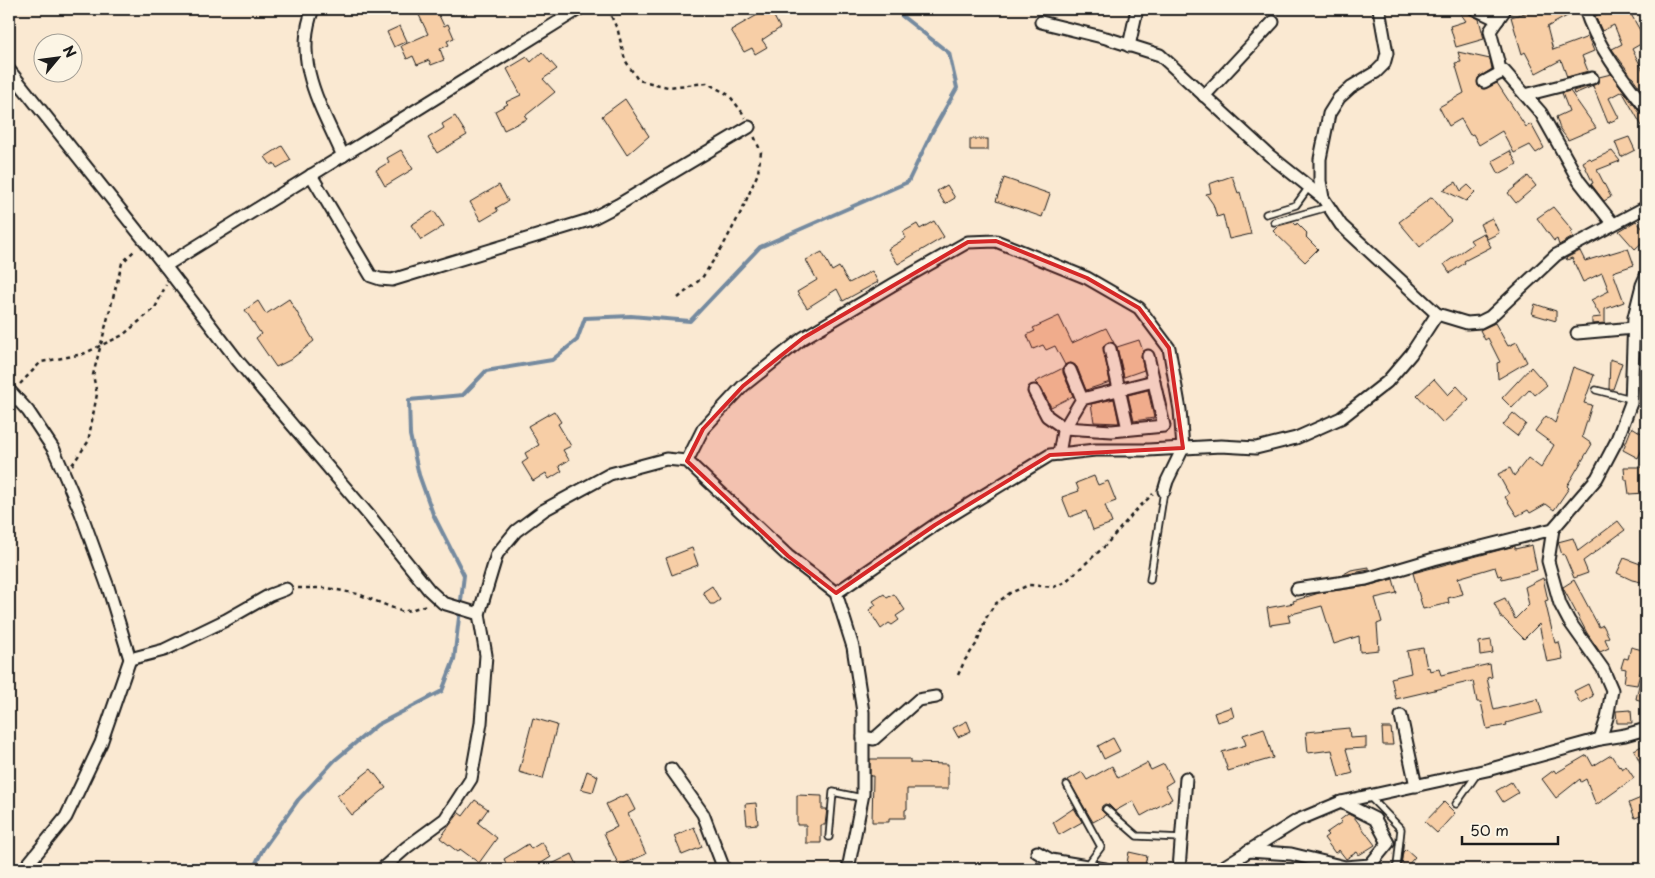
<svg xmlns="http://www.w3.org/2000/svg" width="1655" height="878" font-family="'Playpen Sans',sans-serif">
<rect width="100%" height="100%" fill="#fae9d2"/>
<filter id="ink" filterUnits="userSpaceOnUse"><feTurbulence type="fractalNoise" baseFrequency=".02" numOctaves="2"/><feDisplacementMap in="SourceGraphic" scale="10" xChannelSelector="R" yChannelSelector="G"/><feConvolveMatrix kernelMatrix="1 2 1 2 8 2 1 2 1" color-interpolation-filters="sRGB"/></filter>
<g filter="url(#ink)">
<g fill="none" stroke-linecap="round" stroke-linejoin="round">
<polyline stroke="#748a9f" stroke-width="4" points="253,869 263,849 298,800 335,760 377,725 442,691 454,660 464,575 433,514 419,475 410,435 409,400 463,395 486,371 552,360 577,340 585,318 631,316 690,321 760,247 908,182 932,132 957,88 949,53 902,16 902,9"/>
</g>
<g fill="#f7cea6" stroke="#1c1c1c">
<polygon points="435,9 436,9 444,26 448,24 454,38 447,41 449,45 440,49 444,60 431,65 429,60 417,65 413,56 407,59 401,46 428,34 419,15"/>
<polygon points="768,9 770,9 780,28 762,40 767,47 755,54 752,48 744,52 731,30"/>
<polygon points="1457,9 1468,9 1469,14 1479,19 1484,39 1456,47 1450,26 1466,21"/>
<polygon points="1539,9 1578,9 1578,10 1547,27 1553,50 1588,37 1594,51 1582,56 1588,71 1567,77 1561,60 1536,73 1525,52 1522,54 1511,17"/>
<polygon points="1621,9 1628,9 1646,41 1632,49 1646,76 1646,96 1612,49 1622,44 1614,25 1602,31 1595,16 1604,12 1605,15"/>
<polygon points="400,26 407,41 394,47 387,32"/>
<polygon points="542,52 557,69 543,79 555,92 525,116 527,119 504,130 495,111 508,104 506,102 521,95 507,69 527,57 531,62"/>
<polygon points="1458,52 1490,59 1492,69 1478,78 1478,86 1484,89 1497,83 1526,127 1531,124 1544,148 1536,153 1530,145 1514,153 1502,131 1479,145 1473,134 1470,135 1461,119 1449,126 1439,107 1464,93 1455,63 1461,62"/>
<polygon points="1611,74 1640,113 1646,115 1646,133 1622,91 1609,98 1619,118 1608,123 1593,86 1574,94 1573,91 1594,85 1598,83 1599,77"/>
<polygon points="1570,91 1596,128 1568,140 1560,129 1556,117 1569,111 1562,93"/>
<polygon points="625,99 649,136 627,155 602,116"/>
<polygon points="455,116 467,135 437,153 428,138 444,128 442,124"/>
<polygon points="1629,137 1635,150 1621,157 1615,142"/>
<rect x="970" y="139" width="18" height="11"/>
<polygon points="282,146 291,160 277,168 274,163 271,165 265,157"/>
<polygon points="401,150 413,169 385,186 376,170 389,162 387,158"/>
<polygon points="1510,151 1517,164 1499,174 1492,161"/>
<polygon points="1612,151 1620,161 1597,170 1611,197 1604,201 1591,184 1593,183 1583,162 1590,158 1592,160"/>
<polygon points="1232,176 1238,193 1240,192 1251,234 1229,239 1223,215 1217,217 1213,204 1206,194 1211,193 1209,184"/>
<polygon points="1528,176 1536,186 1516,203 1508,193"/>
<polygon points="1004,178 1050,194 1042,217 996,201"/>
<polygon points="1456,182 1461,191 1468,185 1475,192 1466,201 1443,190"/>
<polygon points="499,185 508,201 496,208 498,211 481,221 470,202"/>
<polygon points="947,185 955,198 945,204 937,191"/>
<polygon points="1432,197 1451,221 1420,247 1399,222"/>
<polygon points="1553,207 1573,231 1571,232 1573,237 1559,245 1557,239 1554,241 1537,218"/>
<polygon points="434,211 444,226 421,240 411,225"/>
<polygon points="1492,218 1499,233 1487,239 1480,224"/>
<polygon points="934,221 944,237 898,264 888,249 906,238 903,232 917,224 920,229"/>
<polygon points="1636,221 1646,232 1646,239 1635,249 1619,231"/>
<polygon points="1293,222 1296,225 1297,223 1307,233 1306,237 1318,249 1305,262 1273,231 1278,226"/>
<polygon points="1483,233 1491,247 1464,261 1465,263 1450,273 1444,264 1473,244 1470,240"/>
<polygon points="1628,248 1634,265 1613,272 1624,302 1605,309 1605,323 1592,324 1592,318 1601,317 1591,300 1609,291 1602,273 1583,282 1572,258 1567,260 1566,258 1580,251 1585,261"/>
<polygon points="822,252 832,271 839,267 849,283 872,271 878,282 843,301 837,289 807,308 797,292 817,280 806,260"/>
<polygon points="289,299 314,341 290,360 276,367 256,338 261,334 245,310 258,301 266,314"/>
<polygon points="1535,304 1556,311 1556,321 1532,314"/>
<polygon points="1059,316 1072,343 1106,328 1114,343 1108,342 1103,347 1110,382 1086,390 1077,367 1071,363 1065,365 1055,346 1046,350 1043,345 1033,349 1027,335 1035,331 1033,328"/>
<polygon points="1495,323 1508,346 1517,342 1527,362 1498,379 1497,363 1500,362 1488,338 1485,340 1480,330"/>
<polygon points="1644,329 1646,330 1646,360 1640,358 1641,340"/>
<polygon points="1139,340 1143,351 1141,357 1144,370 1124,377 1117,347"/>
<polygon points="1610,359 1622,363 1613,389 1609,389"/>
<polygon points="1531,367 1547,385 1535,395 1530,389 1512,408 1502,398"/>
<polygon points="1573,367 1594,375 1584,403 1592,405 1582,437 1592,444 1567,486 1569,488 1554,510 1546,504 1530,513 1528,510 1517,516 1505,497 1509,494 1498,474 1510,468 1514,476 1528,458 1541,468 1554,445 1535,431 1546,416 1555,423"/>
<polygon points="1063,368 1063,373 1073,396 1051,407 1041,388 1035,382"/>
<polygon points="1434,379 1448,395 1457,386 1469,399 1443,423 1417,395"/>
<polygon points="1148,390 1154,418 1134,421 1128,395"/>
<polygon points="1114,399 1119,423 1094,422 1091,404"/>
<polygon points="554,411 561,422 558,424 571,446 563,450 569,460 559,466 562,471 549,479 546,473 533,481 522,463 528,459 525,453 539,445 528,426"/>
<polygon points="1513,413 1526,424 1517,436 1503,425"/>
<polygon points="1632,427 1646,436 1646,441 1638,458 1623,450"/>
<polygon points="1624,467 1645,467 1646,480 1644,480 1645,493 1629,494 1627,480 1625,480"/>
<polygon points="1094,476 1098,485 1108,481 1116,501 1105,505 1112,523 1093,530 1086,511 1070,517 1062,497 1079,491 1076,483"/>
<polygon points="1618,521 1625,530 1583,561 1588,573 1574,578 1564,554 1562,555 1558,542 1573,538 1578,551"/>
<polygon points="1532,545 1537,570 1502,579 1501,575 1498,576 1495,567 1458,578 1463,594 1448,598 1449,603 1423,609 1413,573 1515,546 1515,549"/>
<polygon points="692,548 698,565 672,575 666,558"/>
<polygon points="1624,558 1646,566 1646,583 1632,580 1617,573"/>
<polygon points="1369,567 1369,570 1342,575 1351,570"/>
<polygon points="1543,578 1548,600 1545,601 1555,643 1559,642 1563,659 1547,662 1539,624 1524,639 1504,619 1502,619 1494,603 1505,598 1515,619 1529,605 1525,587"/>
<polygon points="1393,579 1397,593 1375,598 1382,622 1377,624 1379,650 1360,652 1359,636 1334,644 1322,606 1288,615 1290,622 1270,625 1267,608 1294,603 1293,601 1319,593 1367,586"/>
<polygon points="1574,580 1599,627 1603,625 1609,637 1605,639 1609,648 1600,652 1587,633 1563,588 1563,587"/>
<polygon points="712,586 720,600 714,604 710,604 703,592"/>
<polygon points="884,594 887,598 894,594 905,610 896,616 899,620 892,625 889,623 881,629 869,610 876,605 873,601"/>
<polygon points="1491,640 1493,653 1480,655 1479,642"/>
<polygon points="1631,647 1646,651 1637,685 1624,683 1626,669 1621,668 1624,658 1628,659"/>
<polygon points="1423,648 1427,668 1429,667 1430,671 1439,669 1441,675 1490,664 1492,677 1487,678 1494,710 1538,699 1542,713 1506,723 1507,725 1487,729 1481,702 1477,702 1473,681 1396,699 1391,678 1411,673 1407,651"/>
<polygon points="1642,671 1646,672 1646,702 1636,699"/>
<polygon points="1588,684 1593,696 1580,703 1574,691"/>
<polygon points="1231,707 1234,717 1217,722 1214,713"/>
<polygon points="1631,710 1632,723 1617,723 1616,711"/>
<polygon points="533,718 557,725 543,779 519,772"/>
<polygon points="967,721 971,731 958,737 953,728"/>
<polygon points="1264,728 1273,758 1228,771 1222,752 1246,745 1243,735"/>
<polygon points="1349,728 1350,738 1366,737 1366,748 1346,749 1353,773 1339,777 1332,750 1308,753 1306,732"/>
<polygon points="1382,728 1391,728 1393,745 1383,745"/>
<polygon points="1113,738 1120,751 1104,759 1098,746"/>
<polygon points="1646,744 1646,774 1634,750"/>
<polygon points="1587,755 1593,766 1611,755 1619,767 1620,766 1622,769 1626,766 1634,778 1596,805 1586,779 1581,782 1580,779 1556,798 1542,779 1554,770 1556,773"/>
<polygon points="870,759 910,759 910,763 948,764 948,789 907,789 907,809 905,810 905,818 889,818 889,822 872,822 873,776 870,776"/>
<polygon points="1147,763 1151,770 1164,764 1173,781 1165,786 1172,799 1141,816 1133,801 1115,811 1109,805 1105,804 1102,806 1101,810 1106,815 1093,822 1068,780 1082,772 1087,780 1112,766 1118,778"/>
<polygon points="371,769 386,788 352,815 337,796"/>
<polygon points="587,771 598,776 593,792 581,789"/>
<polygon points="1511,782 1518,793 1503,802 1496,791"/>
<polygon points="627,794 635,810 628,814 646,854 619,866 604,833 617,827 606,804"/>
<polygon points="797,795 822,796 822,809 827,809 825,825 821,825 821,843 806,843 806,825 797,825"/>
<polygon points="1641,798 1646,814 1635,818 1629,803"/>
<polygon points="475,800 488,809 478,823 497,838 479,863 460,849 458,852 440,838 459,813 463,816"/>
<polygon points="1444,802 1455,813 1437,833 1425,822"/>
<polygon points="756,803 758,824 747,825 745,804"/>
<polygon points="1074,808 1082,822 1059,835 1053,822"/>
<polygon points="1348,814 1354,817 1375,845 1359,855 1357,852 1346,859 1339,850 1335,853 1324,838 1328,835 1326,833 1342,822 1340,820"/>
<polygon points="694,827 702,847 682,855 674,836"/>
<polygon points="542,842 551,857 532,869 497,869 506,863 504,859 528,844 531,849"/>
<polygon points="1406,849 1415,857 1404,869 1400,869 1403,852"/>
<polygon points="1129,852 1147,856 1144,869 1126,868"/>
<polygon points="572,854 579,869 542,869"/>
</g>
<g fill="none" stroke-linecap="round" stroke-linejoin="round">
<defs>
<g id="lane">
<polyline points="1266,214 1296,205 1309,187"/>
<polyline points="1274,222 1328,207"/>
<polyline points="1596,390 1631,399"/>
<polyline points="1150,580 1164,491"/>
<polyline points="1067,785 1101,847 1087,866"/>
<polyline points="1369,796 1401,829 1397,866 1393,869"/>
<polyline points="1456,804 1477,774"/>
<polyline points="1106,809 1137,836 1182,838"/>
<polyline points="829,837 833,792 862,798"/>
<polyline points="1240,856 1242,869"/>
</g>
<g id="street">
<path d="M313,9C292,62 322,108 343,156"/>
<polyline points="1379,9 1387,53 1384,64 1376,72 1351,87 1339,98 1329,114 1320,159 1320,181 1323,198 1341,225 1437,314 1467,323 1480,322 1490,317 1556,255 1646,207"/>
<polyline points="1475,9 1498,20"/>
<path d="M1585,9C1596,45 1623,79 1646,108"/>
<polyline points="1041,22 1106,38 1160,55 1269,155 1323,198"/>
<polyline points="1129,46 1137,9"/>
<polyline points="9,70 165,266 238,361 372,519 429,590 443,603 479,614"/>
<polyline points="1501,73 1490,31 1504,11"/>
<polyline points="1484,82 1504,71 1541,113 1579,181 1613,224"/>
<polyline points="1525,95 1592,78"/>
<polyline points="1204,96 1273,22"/>
<polyline points="311,175 371,276 380,279 392,280 589,220 618,205 749,127"/>
<polyline points="165,266 579,9"/>
<polyline points="1577,333 1634,328"/>
<polyline points="1110,349 1128,429"/>
<polyline points="1070,370 1082,399"/>
<polyline points="9,390 28,411 54,450 81,513 108,587 130,659 101,743 66,817 24,869"/>
<polyline points="1034,391 1047,416 1064,428 1112,431 1164,426 1148,356"/>
<polyline points="1059,454 1063,431 1082,399 1154,381"/>
<polyline points="687,461 703,429 743,386 803,338 894,284 968,242 996,241 1087,278 1139,308 1169,348 1180,410 1183,448 1167,481 1164,491"/>
<polyline points="1553,529 1548,561 1560,604 1569,621 1603,669 1612,690 1607,718 1600,739"/>
<polyline points="1297,589 1366,579 1434,559 1553,529 1597,478 1616,442 1631,403 1634,317 1642,285 1646,276"/>
<polyline points="836,593 935,525 1050,455 1095,450 1148,450 1221,446 1256,448 1296,438 1341,418 1387,382 1411,354 1437,314"/>
<polyline points="130,659 164,650 226,620 270,595 286,589"/>
<polyline points="1401,716 1416,786"/>
<polyline points="863,737 874,739 918,700 936,697"/>
<polyline points="671,769 703,814 724,869"/>
<polyline points="1248,851 1291,854 1345,867 1370,865 1388,843 1375,819 1341,802"/>
<polyline points="1037,852 1051,860 1105,869"/>
<polyline points="382,869 407,847 445,819 471,779 481,723 486,655 479,614 497,554 516,531 544,510 610,474 666,459 687,461 788,556 836,593 853,647 863,712 863,794 848,869"/>
<polyline points="1179,869 1186,778"/>
<polyline points="1220,869 1298,820 1341,802 1487,770 1600,739 1625,735 1646,729"/>
</g>
</defs>
<use href="#lane" stroke="#1c1c1c" stroke-width="9"/>
<use href="#street" stroke="#1c1c1c" stroke-width="15"/>
<g stroke="#1c1c1c" stroke-width="2.5" stroke-dasharray="4 4" stroke-linecap="butt">
<polyline points="608,9 618,31 625,60 638,80 668,87 707,83 729,95 742,112 745,118"/>
<polyline points="678,298 702,278 724,244 742,210 758,173 761,152 754,136"/>
<polyline points="20,384 41,362 83,354 123,335 155,308 166,285"/>
<polyline points="72,465 88,442 97,394 93,375 122,263 136,249"/>
<polyline points="298,588 327,588 358,594 403,612 427,605"/>
<polyline points="958,675 965,660 977,643 986,618 994,605 1010,593 1029,585 1054,587 1065,582 1104,547 1137,509 1153,494"/>
</g>
<use href="#lane" stroke="#fcf5e5" stroke-width="5.5"/>
<use href="#street" stroke="#fcf5e5" stroke-width="11"/>
</g>
</g>
<path fill="#d62828" fill-opacity="0.2" stroke="#d62828" stroke-width="4" stroke-linejoin="round" d="M996,241L1087,278L1139,308L1169,348L1183,448L1050,455L935,525L836,593L788,556L687,461L703,429L743,386L803,338L968,242Z"/>
<rect width="1655" height="878" fill="none" stroke="#fcf5e5" stroke-width="30"/>
<rect x="15" y="15" width="1625" height="848" fill="none" stroke="#1c1c1c" stroke-width="2" filter="url(#ink)"/>
<g transform="translate(58 58) rotate(61)"><circle r="24" fill="#fcf5e5" stroke="#a29e95"/>
<path d="M0-4L9 19L0 12L-9 19Z" fill="#1c1c1c"/>
<text y="-8" font-size="14" font-weight="bold" text-anchor="middle" fill="#1c1c1c">N</text>
</g>
<path d="M1462 836v8h96v-8" fill="none" stroke="#1c1c1c" stroke-width="2.5"/>
<text x="1470" y="836" font-size="15" fill="#1c1c1c" stroke="#fcf5e5" stroke-width="4" paint-order="stroke">50 m</text>
</svg>
